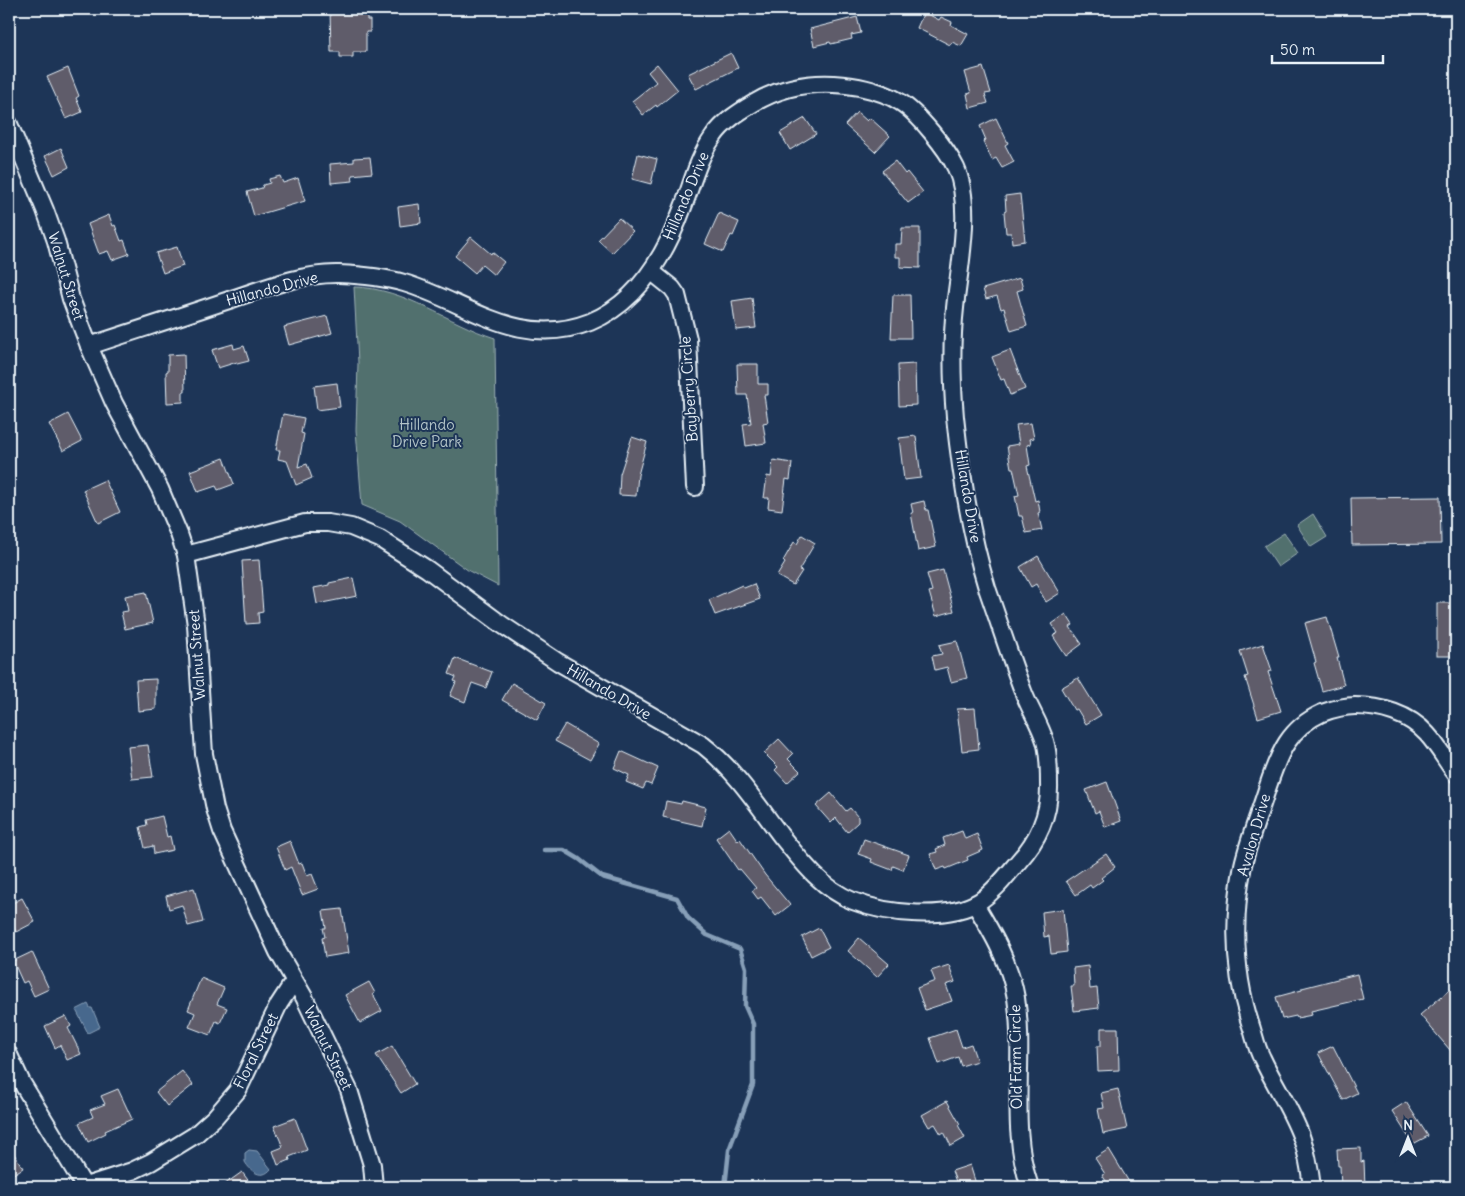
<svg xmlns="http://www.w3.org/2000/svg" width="1465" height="1196" font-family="Delius,sans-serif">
<rect width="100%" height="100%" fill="#1d3557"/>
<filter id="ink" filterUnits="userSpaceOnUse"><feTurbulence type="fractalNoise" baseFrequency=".02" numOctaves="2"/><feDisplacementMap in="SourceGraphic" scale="10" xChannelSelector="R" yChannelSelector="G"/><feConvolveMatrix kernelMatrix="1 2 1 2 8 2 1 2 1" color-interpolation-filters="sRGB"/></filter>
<g filter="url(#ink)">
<g fill="#516f6e" stroke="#9cb0b3">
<path d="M354,287C406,288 447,323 495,338L498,586L469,571L400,521L362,505L356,430L358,363Z"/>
<polygon points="1313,514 1327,537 1311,547 1297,525"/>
<polygon points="1284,533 1298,553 1278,567 1264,546"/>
</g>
<g fill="#47688d" stroke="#879fb8">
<polygon points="88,1004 90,1008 92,1008 100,1027 88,1033 76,1010"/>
<path d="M249,1150L257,1151L271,1169C262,1180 251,1172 245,1162V1153Z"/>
</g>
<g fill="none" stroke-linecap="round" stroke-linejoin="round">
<polyline stroke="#879fb8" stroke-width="4.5" points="544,850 564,850 579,859 602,877 677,898 688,918 707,935 740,949 746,968 745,1006 753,1024 753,1085 729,1150 725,1187"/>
</g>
<g fill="#5f5c6a" stroke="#e8f1f8">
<polygon points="330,9 367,9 367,20 370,20 370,32 366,32 366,52 353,52 353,57 340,57 340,52 331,52"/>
<polygon points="924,12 939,20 941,17 952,22 951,25 968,34 961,46 952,42 950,45 917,28"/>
<polygon points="857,17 861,33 851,35 852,39 831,44 830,42 814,46 810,29"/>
<polygon points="731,53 738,68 696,89 688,74"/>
<polygon points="657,64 678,90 657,107 656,105 643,115 632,101 656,82 648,72"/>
<polygon points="983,67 991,93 985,94 988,103 970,108 967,94 971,93 965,72"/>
<polygon points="68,68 79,96 76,98 82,112 66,119 47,77"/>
<polygon points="857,112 867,121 870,118 890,136 875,152 845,125"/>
<polygon points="805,118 816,134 790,150 780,133"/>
<polygon points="996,118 1008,143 1005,145 1014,162 1002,168 996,158 992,160 983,141 986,140 980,126"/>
<polygon points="61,148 69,167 54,175 45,156"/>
<polygon points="638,154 657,159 651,184 632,179"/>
<polygon points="370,157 372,173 352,175 353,181 331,183 330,164 354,162 354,158"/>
<polygon points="895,161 905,174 907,172 923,192 908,203 882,171"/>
<polygon points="280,176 283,183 298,178 305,201 254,216 247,192 262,188 263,185 270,183 269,179"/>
<polygon points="1020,194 1025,241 1012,243 1011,233 1006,233 1004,212 1006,211 1005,196"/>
<polygon points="419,204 421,223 400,226 398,207"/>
<polygon points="719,213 739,222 733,236 731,235 723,252 705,244"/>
<polygon points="109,215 113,226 115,225 121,241 124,240 129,254 112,260 108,251 99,254 88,224"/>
<polygon points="619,218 633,231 612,253 598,240"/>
<polygon points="902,228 920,228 920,268 900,267 900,257 895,257 895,244 901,244"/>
<polygon points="471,237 491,254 492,252 504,262 494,275 482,265 475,273 455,256"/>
<polygon points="177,247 183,266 163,273 156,253"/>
<polygon points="1020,278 1023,289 1017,291 1027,326 1011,331 1004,308 1001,309 997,296 986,299 983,289"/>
<polygon points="893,295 910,295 911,338 891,338"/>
<polygon points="752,298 756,328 736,330 732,301"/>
<polygon points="327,316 332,333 289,345 284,327"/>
<polygon points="233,344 234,349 244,346 249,361 237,364 237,362 218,368 212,350"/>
<polygon points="1010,350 1025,389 1010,395 1004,379 1001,380 992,357"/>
<polygon points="184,354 185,392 183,392 183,402 167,403 166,372 168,371 168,355"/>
<polygon points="737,364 758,364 758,384 768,384 768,395 764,395 768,422 763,423 766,443 746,446 743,424 751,423 747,395 738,395"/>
<polygon points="915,364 916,405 899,406 898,365"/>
<polygon points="337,383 340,407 317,410 314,386"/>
<polygon points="68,414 82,441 63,451 49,424"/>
<polygon points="283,414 304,418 301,433 304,434 298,467 307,464 312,478 296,485 287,461 278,459 280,450 276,450"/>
<polygon points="1031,423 1034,438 1030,439 1031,444 1027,445 1030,465 1027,466 1035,501 1038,500 1040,512 1038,513 1042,530 1026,533 1022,516 1019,516 1015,496 1019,495 1013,468 1011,468 1007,446 1019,444 1016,425"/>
<polygon points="916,436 921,478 904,480 899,438"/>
<polygon points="632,437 647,442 638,475 636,496 619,495 620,474"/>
<polygon points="224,458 234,484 218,490 216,486 198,492 190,471"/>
<polygon points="773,460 792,463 790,480 786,479 782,510 768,508 769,498 764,498 767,476 771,477"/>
<polygon points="105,480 120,512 98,523 83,490"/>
<polygon points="1440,497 1441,544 1352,545 1351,498"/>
<polygon points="924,501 926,510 928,510 936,547 918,551 911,513 913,513 911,504"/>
<polygon points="802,535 815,543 799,570 802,571 793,585 777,576 785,563 783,561 794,542 797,544"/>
<polygon points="1038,556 1060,593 1046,602 1036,584 1031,587 1020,567"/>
<polygon points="259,560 263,612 258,613 259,623 246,624 242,561"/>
<polygon points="943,570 954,611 936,616 929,592 932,591 927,574"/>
<polygon points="353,578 357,596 317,604 314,588 329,585 329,583"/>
<polygon points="754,584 760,599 715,615 709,600 742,585 744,588"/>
<polygon points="146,592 153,623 125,629 121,612 128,611 125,596"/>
<rect x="1437" y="603" width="16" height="53"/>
<polygon points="1066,614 1073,625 1070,627 1082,644 1066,656 1053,636 1058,633 1052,624"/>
<polygon points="1327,617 1339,658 1337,658 1344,685 1322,691 1314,663 1316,662 1305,623"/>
<polygon points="957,641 967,678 951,682 947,667 935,670 932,656 942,654 939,645"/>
<polygon points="1263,644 1272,671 1268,672 1281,711 1258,718 1245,677 1248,676 1240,651"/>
<polygon points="455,658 492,672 486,688 472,683 465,702 450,696 456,682 454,681 456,677 449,674"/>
<polygon points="1078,678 1101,715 1086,724 1077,709 1074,710 1061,688"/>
<polygon points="156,679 156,709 138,711 136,680"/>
<polygon points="512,683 546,703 537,720 502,700"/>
<polygon points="975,708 979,749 962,751 957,709"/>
<polygon points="565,724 599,744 590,760 555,741"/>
<polygon points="779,739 793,754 788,759 800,771 787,783 775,770 778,767 764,753"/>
<polygon points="148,745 153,777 132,779 128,747"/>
<polygon points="621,751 658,768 651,785 646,783 643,789 626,782 629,775 614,768"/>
<polygon points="1107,782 1121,821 1105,827 1099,811 1095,813 1086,790"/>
<polygon points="831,793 846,811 850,808 858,817 858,822 847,832 836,818 831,823 816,806"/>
<polygon points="666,801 681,804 682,801 706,807 702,826 663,817"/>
<polygon points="162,816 167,837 170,836 173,850 154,854 153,846 145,848 140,827 147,825 146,820"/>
<polygon points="729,828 738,841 740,839 765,875 790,905 776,916 761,897 758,899 752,891 756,888 740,869 738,870 716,838"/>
<polygon points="962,831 965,839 977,834 983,850 967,857 968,860 946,869 945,867 936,870 930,854 937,852 936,849 945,845 943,838"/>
<polygon points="864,839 909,855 903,870 893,866 892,870 871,862 872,859 858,854"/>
<polygon points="290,841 299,864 302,863 307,876 312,874 318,889 302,895 291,867 285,870 276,847"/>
<polygon points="1106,854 1115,867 1101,878 1103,880 1092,888 1090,885 1076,895 1066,881"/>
<polygon points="194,888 203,922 188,926 182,905 169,909 166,896"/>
<polygon points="22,898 35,922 16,932 9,918 9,905"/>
<polygon points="342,909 349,953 325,957 322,938 325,937 323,928 326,928 323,911"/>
<polygon points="1063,909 1067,952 1051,954 1049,936 1044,937 1042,912"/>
<polygon points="819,928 829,947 811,956 802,937"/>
<polygon points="859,938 889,964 877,977 848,951"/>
<polygon points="32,952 49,989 34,996 27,981 23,983 13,961"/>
<polygon points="949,965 955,982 946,985 952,1001 925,1010 917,988 935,981 931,971"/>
<polygon points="1088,966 1090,989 1097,988 1099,1008 1074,1011 1071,986 1074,986 1073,968"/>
<polygon points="1357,974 1363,999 1311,1011 1312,1015 1297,1018 1296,1016 1282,1019 1276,997 1302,990 1302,988"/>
<polygon points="201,978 224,988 217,1004 227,1008 220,1023 216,1021 210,1035 189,1027 195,1013 188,1010"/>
<polygon points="369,982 375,993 373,994 382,1011 360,1023 345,995"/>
<polygon points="1456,984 1456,1057 1420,1015"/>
<polygon points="66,1016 71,1026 68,1028 81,1054 67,1060 60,1045 55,1048 45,1026"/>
<polygon points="1101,1028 1118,1028 1119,1070 1098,1071 1097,1046 1101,1046"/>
<polygon points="956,1029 962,1047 971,1044 977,1061 961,1066 958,1057 939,1064 930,1038"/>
<polygon points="392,1046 415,1084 401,1093 376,1055"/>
<polygon points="1333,1046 1357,1093 1343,1100 1318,1053"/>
<polygon points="182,1071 193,1085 167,1106 156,1092"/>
<polygon points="118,1089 132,1119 105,1131 106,1133 88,1142 79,1123 93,1117 90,1110 105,1104 101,1096"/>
<polygon points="1118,1089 1127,1129 1103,1134 1098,1109 1104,1108 1101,1093"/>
<polygon points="947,1101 960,1124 958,1125 965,1138 951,1146 944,1132 941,1134 935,1124 929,1127 922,1115"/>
<polygon points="1406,1102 1428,1136 1413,1144 1392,1111"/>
<polygon points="295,1118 307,1150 289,1157 290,1160 278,1165 273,1151 283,1147 274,1126"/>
<polygon points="9,1146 23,1168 9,1177"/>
<polygon points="1361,1148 1361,1162 1364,1161 1365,1187 1341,1187 1340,1166 1338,1166 1337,1149"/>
<polygon points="1109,1149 1132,1187 1110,1187 1102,1175 1105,1174 1095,1158"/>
<polygon points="970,1165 977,1187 958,1187 952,1171"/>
<polygon points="242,1172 253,1187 221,1187"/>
</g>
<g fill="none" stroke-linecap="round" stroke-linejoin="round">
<defs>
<g id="minor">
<polyline points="9,124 45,210 56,241 71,299 89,346 114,403 160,489 179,534 186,555 196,625 204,754 215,809 222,831 278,952 304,997 349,1090 372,1165 374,1187"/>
<polyline points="652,272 672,288 677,295 688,339 695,487"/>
<path d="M89,346C134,331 179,317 223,302C260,290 300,273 339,274C361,275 383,277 404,283C468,302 518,350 590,322C639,302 666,254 683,207C692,184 698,158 713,137C723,122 739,112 754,103C786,84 823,80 859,87C873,90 888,94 900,102C918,113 947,149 956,168C973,206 959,267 955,308C951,344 952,381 955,417C961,474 970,533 987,588C999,622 1010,657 1023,691C1029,708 1040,724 1045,741C1049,754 1049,770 1049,784C1050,815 1038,840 1018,862C1006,876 995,891 980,901C948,921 886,914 853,901C822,889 801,861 781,836C757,804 735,770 703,745L558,662L501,624L427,569L380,539L351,527L328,523H305L186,555"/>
<path d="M975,904C993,934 1010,963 1016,998C1026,1062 1008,1124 1030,1187"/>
<polyline points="9,1055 22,1083 84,1186"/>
<polyline points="82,1187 132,1171 151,1162 195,1135 215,1117 238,1090 279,1004 294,981"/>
<path d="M1312,1187C1310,1170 1307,1152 1301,1136C1291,1109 1274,1084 1262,1058C1257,1049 1255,1039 1252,1029C1234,976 1232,921 1243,865C1249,839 1260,812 1268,786C1279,753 1289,728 1322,713C1333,709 1343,706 1355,706C1381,706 1409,714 1427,734C1438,746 1446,761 1456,774"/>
</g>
</defs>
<use href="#minor" stroke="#e8f1f8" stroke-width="20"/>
<use href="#minor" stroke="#1d3557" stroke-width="16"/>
</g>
</g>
<g text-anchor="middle" stroke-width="4" stroke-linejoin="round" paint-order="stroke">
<g font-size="15" fill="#e8f1f8" stroke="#1d3557">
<text transform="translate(686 196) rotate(-67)" y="5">Hillando Drive</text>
<text transform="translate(66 276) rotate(73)" y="5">Walnut Street</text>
<text transform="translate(272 289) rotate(-15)" y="5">Hillando Drive</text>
<text transform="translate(689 389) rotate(-94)" y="5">Bayberry Circle</text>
<text transform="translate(968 496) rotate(80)" y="5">Hillando Drive</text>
<text transform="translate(197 655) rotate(-94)" y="5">Walnut Street</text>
<text transform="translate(609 692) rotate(30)" y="5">Hillando Drive</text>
<text transform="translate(1254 835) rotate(-74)" y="5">Avalon Drive</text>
<text transform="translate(328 1048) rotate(64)" y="5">Walnut Street</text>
<text transform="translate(256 1051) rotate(-64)" y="5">Floral Street</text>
<text transform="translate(1016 1057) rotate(-91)" y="5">Old Farm Circle</text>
</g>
<g font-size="15" fill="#b3c4c8" stroke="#1d3557">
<text x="427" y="430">Hillando<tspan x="427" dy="17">Drive Park</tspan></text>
</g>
</g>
<rect width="1465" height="1196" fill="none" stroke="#1d3557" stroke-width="30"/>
<rect x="15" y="15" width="1435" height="1166" fill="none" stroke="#e8f1f8" stroke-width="2" filter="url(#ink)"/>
<g transform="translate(1408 1138)" stroke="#1d3557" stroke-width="4" paint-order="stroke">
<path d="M0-4L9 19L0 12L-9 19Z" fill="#e8f1f8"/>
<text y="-8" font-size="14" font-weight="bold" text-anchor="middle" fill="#e8f1f8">N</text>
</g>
<path d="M1272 55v8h111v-8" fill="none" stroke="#e8f1f8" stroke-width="2.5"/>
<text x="1280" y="55" font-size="15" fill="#e8f1f8" stroke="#1d3557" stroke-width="4" paint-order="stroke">50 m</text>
</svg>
